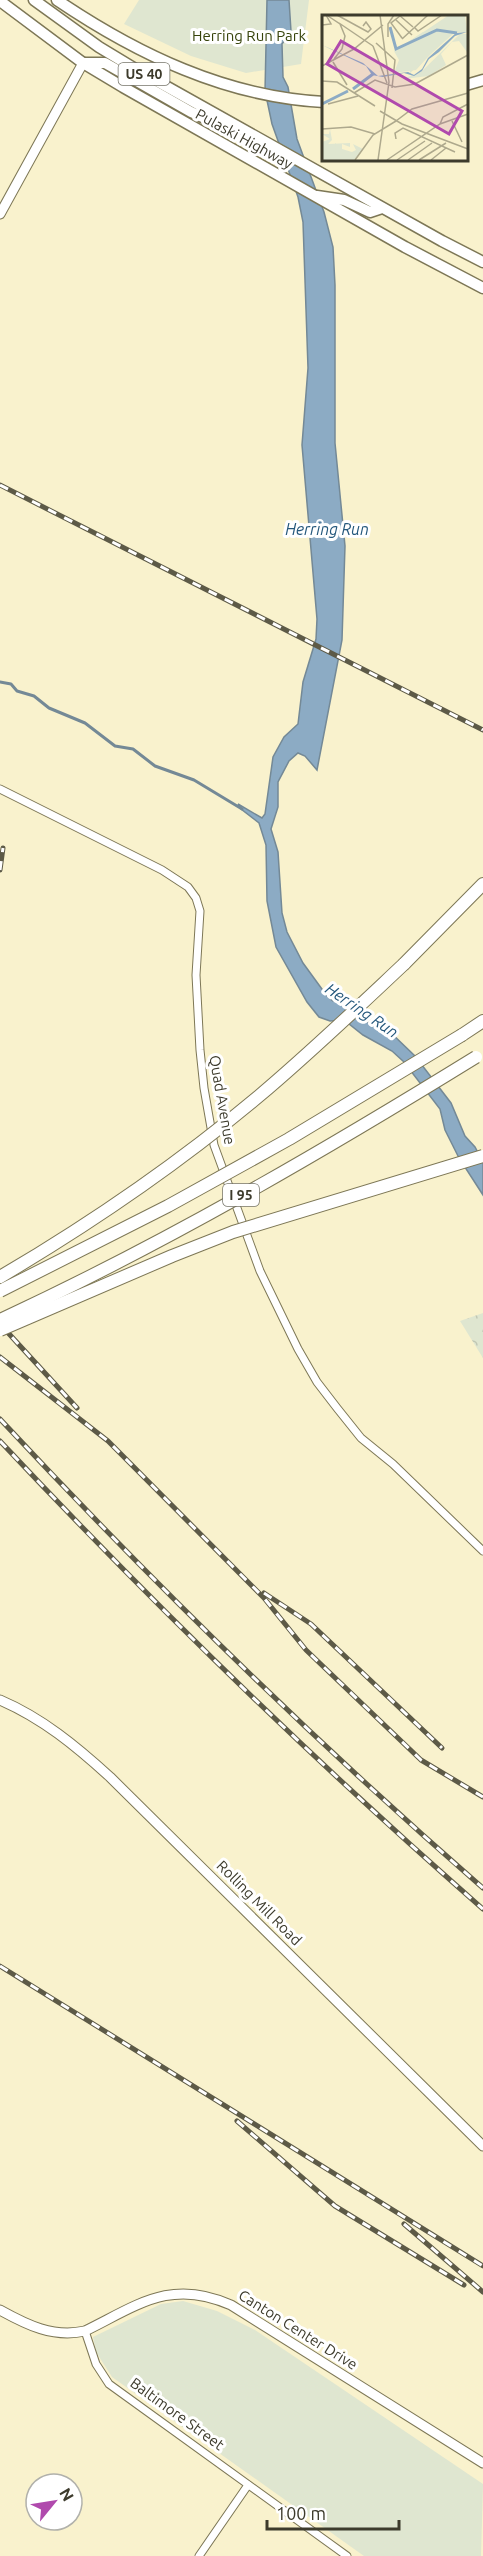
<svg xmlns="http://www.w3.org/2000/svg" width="483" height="2556" font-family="Ubuntu,sans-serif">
<defs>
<pattern id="forest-crowns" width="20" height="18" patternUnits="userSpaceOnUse" patternTransform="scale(1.5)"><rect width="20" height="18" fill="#dfe6d0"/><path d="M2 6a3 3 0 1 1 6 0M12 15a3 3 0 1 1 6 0" fill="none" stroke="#c0c6b3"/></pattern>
</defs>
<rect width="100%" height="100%" fill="#f9f2cd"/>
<polygon fill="url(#forest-crowns)" points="483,1313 483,1358 460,1321"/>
<g fill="#dfe6d0">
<polygon points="139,0 309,0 301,64 246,73 191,56 124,24"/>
<polygon points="183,2301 217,2311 255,2330 483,2484 481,2556 364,2556 112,2377 96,2352 93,2337 161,2304"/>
</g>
<polygon fill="#8cabc4" stroke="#748996" stroke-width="1.5" points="267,0 289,0 291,31 282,44 283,77 288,87 297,139 324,212 333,247 335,285 335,443 345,546 342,640 317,770 305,756 298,753 289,761 278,782 278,807 271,829 278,852 282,913 287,932 303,963 327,996 333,1001 344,1004 350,1011 375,1027 391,1033 415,1056 451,1103 465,1136 475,1147 483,1162 483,1195 459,1158 445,1130 440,1109 404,1062 392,1051 363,1035 344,1020 330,1021 319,1017 307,1002 276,947 267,901 266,845 259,823 241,809 238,804 262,818 265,814 273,757 284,737 298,724 303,682 316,639 317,619 302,445 308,368 303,222 298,197 272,124 265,91"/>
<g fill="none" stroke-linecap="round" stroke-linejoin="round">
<polyline stroke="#748996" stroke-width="3" points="0,682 11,684 17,691 34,696 49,708 85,723 115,746 133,749 155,766 194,780 242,809"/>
<defs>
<g id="minor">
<polyline points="0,789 162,870 188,887 196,898 200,911 196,975 200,1050 204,1088 214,1145 260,1271 298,1349 317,1382 337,1408 361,1438 393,1464 483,1551"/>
<polyline points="85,2331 96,2364 109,2384 347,2556"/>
<polyline points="199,2556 248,2485"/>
</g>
<g id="tertiary">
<polyline points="0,214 83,63"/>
<path d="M0,1700C42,1718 76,1746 110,1777L483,2146"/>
<path d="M0,2310C27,2325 53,2338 85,2331C138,2305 171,2278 231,2305L483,2463"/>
</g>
<g id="primary">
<polyline points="34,0 99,47 137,70 442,241 483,262"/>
<path d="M57,0C137,54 226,97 324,102"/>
<polyline points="0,1 83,63 123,87 405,247 483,288"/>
<polyline points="83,63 105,63 191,112 234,131"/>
<polyline points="466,85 483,80"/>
<polyline points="317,196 344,200 370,212 382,208"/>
</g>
<g id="motorway">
<polyline points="404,964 483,884"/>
<polyline points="462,1035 483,1021"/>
</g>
</defs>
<use href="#minor" stroke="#7d7756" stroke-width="9"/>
<use href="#tertiary" stroke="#7d7756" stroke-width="11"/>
<use href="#primary" stroke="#7d7756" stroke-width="13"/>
<use href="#motorway" stroke="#7d7756" stroke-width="14"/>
<use href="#minor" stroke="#fff" stroke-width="7"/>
<use href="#tertiary" stroke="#fff" stroke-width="9"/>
<use href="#primary" stroke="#fff" stroke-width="10"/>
<use href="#motorway" stroke="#fff" stroke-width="12"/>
<defs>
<g id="rail">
<polyline points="0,485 483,730"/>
<polyline points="0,870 3,848"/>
<polyline points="0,1324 77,1408"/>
<polyline points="0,1357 108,1441 264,1598 306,1650 421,1760 483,1797"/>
<path d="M0,1419C153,1583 314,1741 483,1888"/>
<path d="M0,1441C154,1605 314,1761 483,1909"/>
<polyline points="264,1593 311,1624 442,1748"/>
<polyline points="0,1966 483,2266"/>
<polyline points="237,2121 335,2206 464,2285"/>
<polyline points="404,2224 483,2292"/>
</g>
</defs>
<use href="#rail" stroke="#5d5a47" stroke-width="5"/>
<use href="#rail" stroke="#fff" stroke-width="3" stroke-dasharray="9" stroke-linecap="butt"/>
<defs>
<g id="motorway-bridge">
<path d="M0,1277C90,1224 179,1163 259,1096C309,1054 356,1009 404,964"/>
<polyline points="0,1291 168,1206 289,1139 462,1035"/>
<path d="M0,1320C164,1244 322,1152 476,1057"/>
<polyline points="0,1330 172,1256 233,1232 483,1156"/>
</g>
</defs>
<use href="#motorway-bridge" stroke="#7d7756" stroke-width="14" stroke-linecap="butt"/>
<use href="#motorway-bridge" stroke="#fff" stroke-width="12"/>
</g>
<g text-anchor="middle" stroke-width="6" stroke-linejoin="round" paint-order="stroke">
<g fill="#fff" stroke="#77766b" stroke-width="1.5">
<rect x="118.5" y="63" width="51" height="22" rx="4.5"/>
<rect x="223" y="1184" width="36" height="22" rx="4.5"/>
</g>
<g font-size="14" font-weight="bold" fill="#3d3b2c">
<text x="144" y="79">US 40</text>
<text x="241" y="1200">I 95</text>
</g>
<g font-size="15" fill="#36430a" stroke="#fff">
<text x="249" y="41">Herring Run Park</text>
</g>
<g font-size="15" fill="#3d3b2c" stroke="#fff">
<text transform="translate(244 139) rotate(29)" y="5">Pulaski Highway</text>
<text transform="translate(222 1100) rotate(80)" y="5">Quad Avenue</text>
<text transform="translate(259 1903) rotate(45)" y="5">Rolling Mill Road</text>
<text transform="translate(298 2330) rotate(32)" y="5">Canton Center Drive</text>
<text transform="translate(177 2414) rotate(36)" y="5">Baltimore Street</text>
</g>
<g font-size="16" font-style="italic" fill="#25587c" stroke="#fff">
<text x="327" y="535">Herring Run</text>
<text transform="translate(362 1010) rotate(34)" y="6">Herring Run</text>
</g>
</g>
<g transform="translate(322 15)">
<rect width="146" height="146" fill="#f9f2cd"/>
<path d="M8,114L10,125L6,129L28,128V132L20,129V134L30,137L34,135L31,129L41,134L32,145H0V127L8,124L0,119H7Z" fill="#dfe6d0"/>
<path d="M127,0H143L145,17H133L88,58L85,28ZM138,19H145V37L137,26L130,27L119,39L124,50L107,61L81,64L100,56Z" fill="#dfe6d0"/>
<path d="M101,17L114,33L94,55L72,58L77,45L72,36ZM0,127H6L7,134L14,128L13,140H7V145H0Z" fill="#dfe6d0"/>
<path d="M145,17L133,21L117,37L107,44L100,56L92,61L82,58L61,62L50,60L44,51L0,30L41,48L56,61L86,57L92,60L100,54L106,43L134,18Z" fill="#8cabc4"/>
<path fill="none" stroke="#8cabc4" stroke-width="3" d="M68,12L74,34L115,15L135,18M31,74L51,59M0,89L26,76"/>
<path fill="none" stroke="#aea98d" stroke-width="1.5" d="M15,0L46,17L49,14L44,7L41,11M77,0L91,12M6,1L18,9L23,21L20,34L12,44M78,1L69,8L80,23M74,5L90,20M17,8L51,31M0,10L9,9L4,0M92,12L96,16L120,0M66,22V9L72,0M80,24L106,0M54,28L73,45L70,73M51,31L65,68M11,47L25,70M0,51L32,34L61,10M0,66L15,67L53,91M32,78L53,65L73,72L93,69L146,40M6,89L36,81M58,96L80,109L146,134M74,106L90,94L146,78M130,106L140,127M118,109L121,102L146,89M0,114L29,112L53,119M74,124L73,118L81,113L133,137M33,145L51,120L74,106M56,145L67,67L58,0M65,145L118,109L146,99M75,145L103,126M86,145L110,128M97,145L124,128M109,145L124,133"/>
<path fill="#b04aad" fill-opacity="0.15" stroke="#b04aad" stroke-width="3" d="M19,26L140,96L127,119L5,49Z"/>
<rect width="146" height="146" fill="none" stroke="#3d3b2c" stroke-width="3"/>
</g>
<g transform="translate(54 2502) rotate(60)"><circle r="28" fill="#ffffff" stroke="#b1b1ab" stroke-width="1.5"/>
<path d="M0-4.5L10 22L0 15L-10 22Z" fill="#b04aad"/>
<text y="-9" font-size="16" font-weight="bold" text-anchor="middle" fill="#3d3b2c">N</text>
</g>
<path d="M267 2520v9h132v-9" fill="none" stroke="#3d3b2c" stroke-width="3"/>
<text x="276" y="2520" font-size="18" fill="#3d3b2c" stroke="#ffffff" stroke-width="4.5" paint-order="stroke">100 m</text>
</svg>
